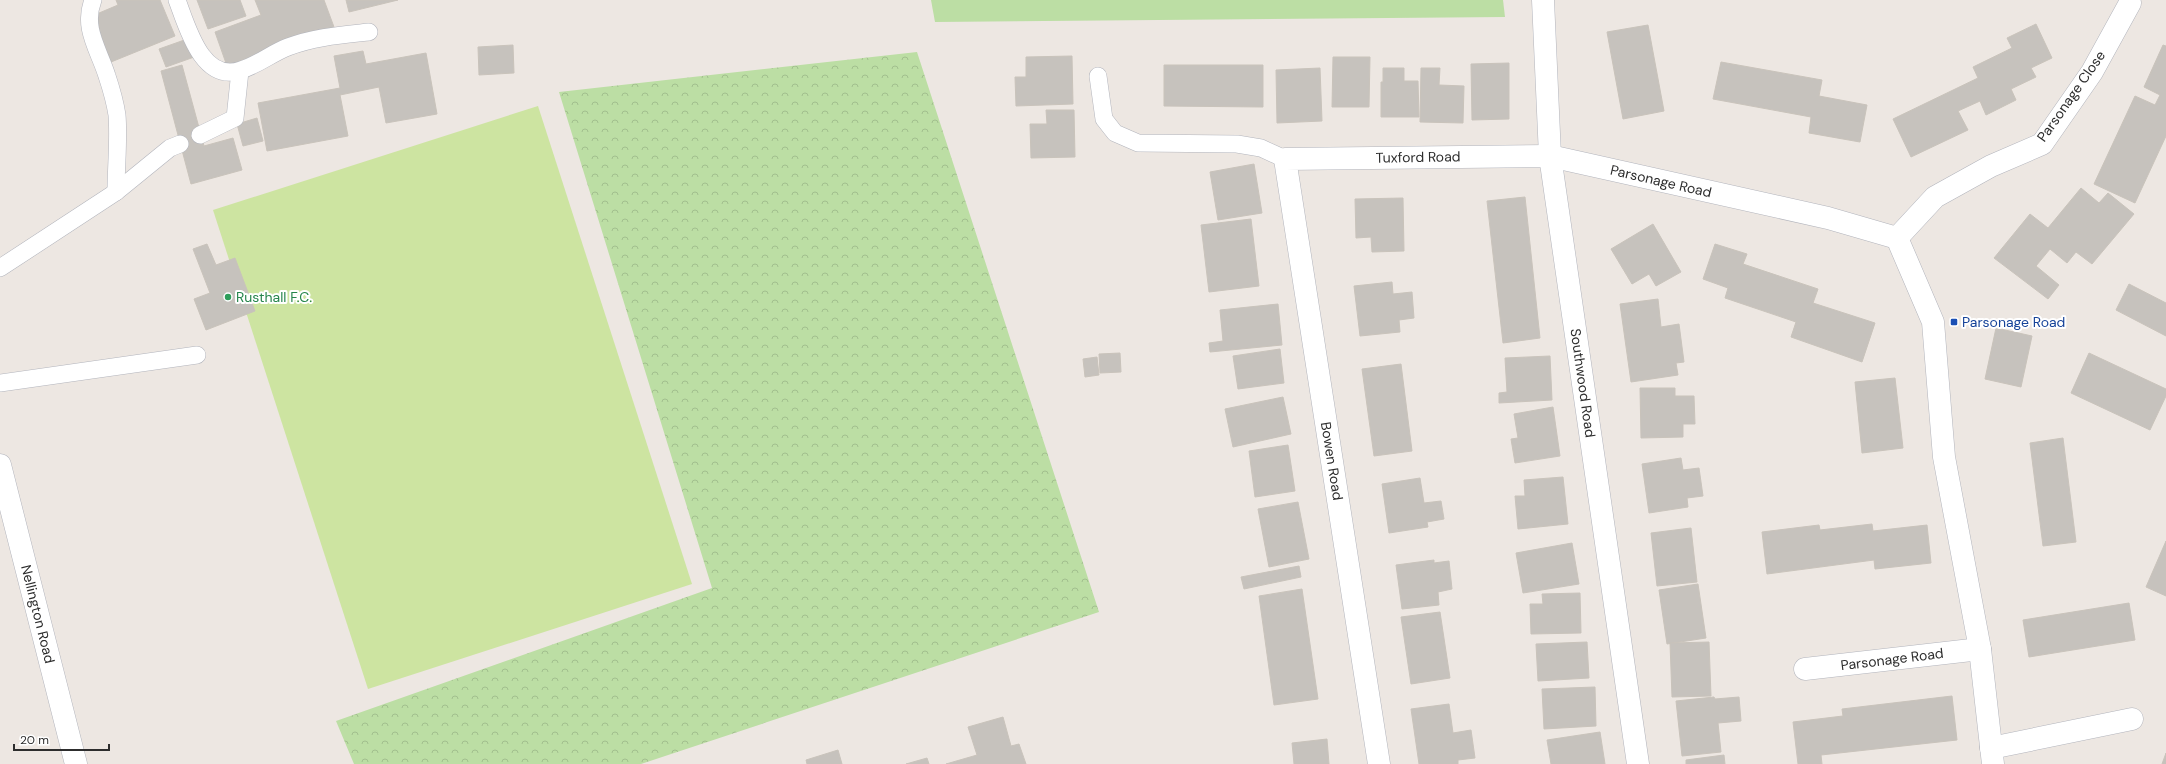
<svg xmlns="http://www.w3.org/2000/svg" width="2166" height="764" font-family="'DM Sans',sans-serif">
<defs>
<pattern id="park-crowns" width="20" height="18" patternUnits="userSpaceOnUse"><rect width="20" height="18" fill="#bcdea4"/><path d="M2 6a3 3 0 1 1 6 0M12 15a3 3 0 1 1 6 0" fill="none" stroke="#a2bf8e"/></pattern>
</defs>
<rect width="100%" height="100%" fill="#ede7e2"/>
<polygon fill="#bcdea4" points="931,0 1503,0 1505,17 935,22"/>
<polygon fill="url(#park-crowns)" points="917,52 1099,612 641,764 354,764 336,721 712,588 559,92"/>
<polygon fill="#cde4a1" points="538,106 692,584 368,689 213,210"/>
<g fill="#c6c2bd" stroke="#c9c3bb">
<polygon points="116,0 160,0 175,36 111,62 92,16 118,5"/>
<polygon points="197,0 240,0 246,16 208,29"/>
<polygon points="255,0 324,0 334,27 227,66 215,32 261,15"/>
<polygon points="346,0 398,0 349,12"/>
<polygon points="2036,24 2052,58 2031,68 2036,77 2011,89 2016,100 1986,115 1980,101 1958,111 1968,130 1911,157 1893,119 1978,78 1973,67 2012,48 2007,38"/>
<polygon points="1648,25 1664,111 1623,119 1607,32"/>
<polygon points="190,38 197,56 166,67 159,49"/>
<polygon points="513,45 514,73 479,75 478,47"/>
<polygon points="2163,45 2166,46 2166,136 2135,203 2094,184 2135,96 2155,105 2160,95 2144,87"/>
<polygon points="363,51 366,64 426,53 437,114 386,123 379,87 340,95 348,136 267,151 258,103 340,88 334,56"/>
<polygon points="1072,56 1073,104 1016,106 1015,77 1026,77 1026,57"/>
<polygon points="1333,57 1370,57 1369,107 1332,107"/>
<polygon points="1721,62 1822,80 1819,96 1867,105 1860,142 1809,133 1811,117 1713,99"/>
<polygon points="1509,63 1509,119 1472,120 1471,64"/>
<polygon points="182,65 204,146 233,138 242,170 191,184 161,71"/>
<polygon points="1164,65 1263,65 1263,107 1164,106"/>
<polygon points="1320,68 1322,121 1277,123 1276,70"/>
<polygon points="1383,68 1404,68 1404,81 1418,81 1419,117 1381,117 1381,82 1383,82"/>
<polygon points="1421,68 1440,68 1439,85 1464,86 1463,123 1420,122"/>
<polygon points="1046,110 1074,110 1075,157 1031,158 1030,124 1047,124"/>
<polygon points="257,118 263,141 243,146 237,124"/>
<polygon points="1254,164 1262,213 1218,220 1210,172"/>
<polygon points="2081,188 2099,203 2108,193 2134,214 2092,264 2076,252 2067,263 2050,249 2036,266 2059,285 2048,299 1994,258 2030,214 2048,228"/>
<polygon points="1525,197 1540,338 1503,343 1487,201"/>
<polygon points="1403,198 1404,251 1372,252 1371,237 1356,238 1355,199"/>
<polygon points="1251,219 1259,286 1209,292 1201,225"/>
<polygon points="1653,224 1681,272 1656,286 1649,274 1632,284 1611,249"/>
<polygon points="207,244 216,265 235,258 255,311 206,330 194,299 210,293 193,249"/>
<polygon points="1715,244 1747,254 1743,264 1818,289 1813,303 1875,323 1862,362 1791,337 1796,322 1725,298 1728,288 1703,279"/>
<polygon points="1392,282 1393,294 1412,292 1414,318 1399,320 1400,332 1360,336 1354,286"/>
<polygon points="2129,284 2166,303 2166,336 2116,310"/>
<polygon points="1658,299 1661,327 1679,324 1684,362 1676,363 1678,375 1631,382 1620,304"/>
<polygon points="1278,304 1282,345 1210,352 1209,343 1223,341 1220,310"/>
<polygon points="1996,328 2032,336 2021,387 1985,379"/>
<polygon points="1280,349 1284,383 1238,389 1233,356"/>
<polygon points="1120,353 1121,372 1100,373 1099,354"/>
<polygon points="2089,353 2166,389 2166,396 2150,430 2071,393"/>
<polygon points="1550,356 1552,400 1499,403 1499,393 1507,392 1505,358"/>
<polygon points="1097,357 1099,375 1085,377 1083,359"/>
<polygon points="1401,364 1412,451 1374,456 1362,369"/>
<polygon points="1895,378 1903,448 1862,453 1855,382"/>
<polygon points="1640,388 1675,388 1675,396 1694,396 1695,424 1683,424 1683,437 1641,438"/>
<polygon points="1283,397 1291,434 1233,447 1225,409"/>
<polygon points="1553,407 1560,456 1515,463 1511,439 1518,438 1514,414"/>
<polygon points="2063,438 2076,542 2043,546 2030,443"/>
<polygon points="1288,445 1295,491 1255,497 1249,451"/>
<polygon points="1681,458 1683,470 1699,468 1703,496 1687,498 1688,507 1649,513 1642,464"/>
<polygon points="1563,477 1568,524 1518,529 1515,496 1525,496 1524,480"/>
<polygon points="1420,478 1424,503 1441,501 1444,519 1427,522 1428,527 1389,533 1382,484"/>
<polygon points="1298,502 1309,559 1269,567 1258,509"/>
<polygon points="1872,524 1873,531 1927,525 1931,563 1875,569 1874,560 1767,574 1762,532 1819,525 1820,530"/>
<polygon points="1691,528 1697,582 1657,586 1651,533"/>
<polygon points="2166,541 2166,596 2146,587"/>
<polygon points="1572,543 1579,584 1523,593 1516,553"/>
<polygon points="1434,560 1434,563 1449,561 1452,589 1438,592 1439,605 1402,609 1396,565"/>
<polygon points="1299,566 1301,577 1244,589 1241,577"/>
<polygon points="1698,584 1706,638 1667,644 1659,590"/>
<polygon points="1302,589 1318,699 1274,705 1259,596"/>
<polygon points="1580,593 1581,633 1531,634 1530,604 1543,604 1542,594"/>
<polygon points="2129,603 2135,640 2029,657 2023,620"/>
<polygon points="1440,612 1450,678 1411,684 1401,617"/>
<polygon points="1587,642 1589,678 1538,681 1536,644"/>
<polygon points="1709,642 1711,696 1672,697 1670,643"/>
<polygon points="1595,687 1596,726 1544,729 1542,689"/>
<polygon points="1952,696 1957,740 1821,755 1822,764 1798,764 1793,722 1843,716 1842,709"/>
<polygon points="1714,697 1715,699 1739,697 1741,721 1718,723 1721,752 1682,756 1676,701"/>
<polygon points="1449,704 1453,733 1471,730 1475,758 1458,760 1458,764 1419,764 1411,709"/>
<polygon points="1003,717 1011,746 1019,744 1026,764 946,764 977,755 968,727"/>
<polygon points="1600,732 1605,764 1551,764 1547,740"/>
<polygon points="1327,739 1329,764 1294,764 1292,743"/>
<polygon points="838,750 842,764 807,764 806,760"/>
<polygon points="2166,753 2166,764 2162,764"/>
<polygon points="1724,755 1725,764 1686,764 1686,760"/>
<polygon points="927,758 929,764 906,764"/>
</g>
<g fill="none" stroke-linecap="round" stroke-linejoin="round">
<defs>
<g id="service">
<path d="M93,0C82,28 99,50 107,76C111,88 115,102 117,115C119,139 116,167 116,192"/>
<path d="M177,0C187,26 202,84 241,70C258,65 272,53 288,47C314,37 341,35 369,32"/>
<polyline points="1098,76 1104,119 1115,133 1138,143 1237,144 1261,148 1285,159"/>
<polyline points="200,135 235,118 240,71"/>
<polyline points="0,268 116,192 170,148 180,144"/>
<polyline points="0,383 197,355"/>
</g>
<g id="minor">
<polyline points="1543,0 1550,156 1638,764"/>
<polyline points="1897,238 1935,197 1991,166 2042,144 2092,72 2130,3"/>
<polyline points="0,465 76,764"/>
<polyline points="1805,669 1980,649"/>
<polyline points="1991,748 2132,719"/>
<polyline points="1379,764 1285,159 1550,156 1828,218 1897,238 1933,322 1944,457 1980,649 1993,764"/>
</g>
</defs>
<use href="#service" stroke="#b2b4bc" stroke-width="18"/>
<use href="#minor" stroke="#b2b4bc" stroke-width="23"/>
<use href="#service" stroke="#fff" stroke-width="17"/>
<use href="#minor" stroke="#fff" stroke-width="22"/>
</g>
<circle fill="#2e9e5b" stroke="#fff" stroke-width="1.5" cx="228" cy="297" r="4"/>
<rect fill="#1a4fb4" stroke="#fff" stroke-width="1.5" x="1950" y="318" width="8" height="8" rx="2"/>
<g text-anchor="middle" stroke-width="4" stroke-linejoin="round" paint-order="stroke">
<g font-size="14" fill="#2d2d2d" stroke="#fff">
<text transform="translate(2071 96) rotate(-55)" y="5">Parsonage Close</text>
<text transform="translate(1418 157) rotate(-1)" y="5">Tuxford Road</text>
<text transform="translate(1661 181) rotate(13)" y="5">Parsonage Road</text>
<text transform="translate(1583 383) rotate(82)" y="5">Southwood Road</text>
<text transform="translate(1332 461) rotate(81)" y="5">Bowen Road</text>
<text transform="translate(38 614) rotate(76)" y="5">Nellington Road</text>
<text transform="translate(1892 659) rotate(-7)" y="5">Parsonage Road</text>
</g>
<g font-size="14" fill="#27864d" stroke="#fff" text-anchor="start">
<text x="236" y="302">Rusthall F.C.</text>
</g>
<g font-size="14" fill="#164399" stroke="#fff" text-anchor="start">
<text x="1962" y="327">Parsonage Road</text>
</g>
</g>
<path d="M14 744v6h95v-6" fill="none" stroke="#2d2d2d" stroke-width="2"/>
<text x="20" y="744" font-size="12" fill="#2d2d2d" stroke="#ffffff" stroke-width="3" paint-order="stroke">20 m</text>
</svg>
